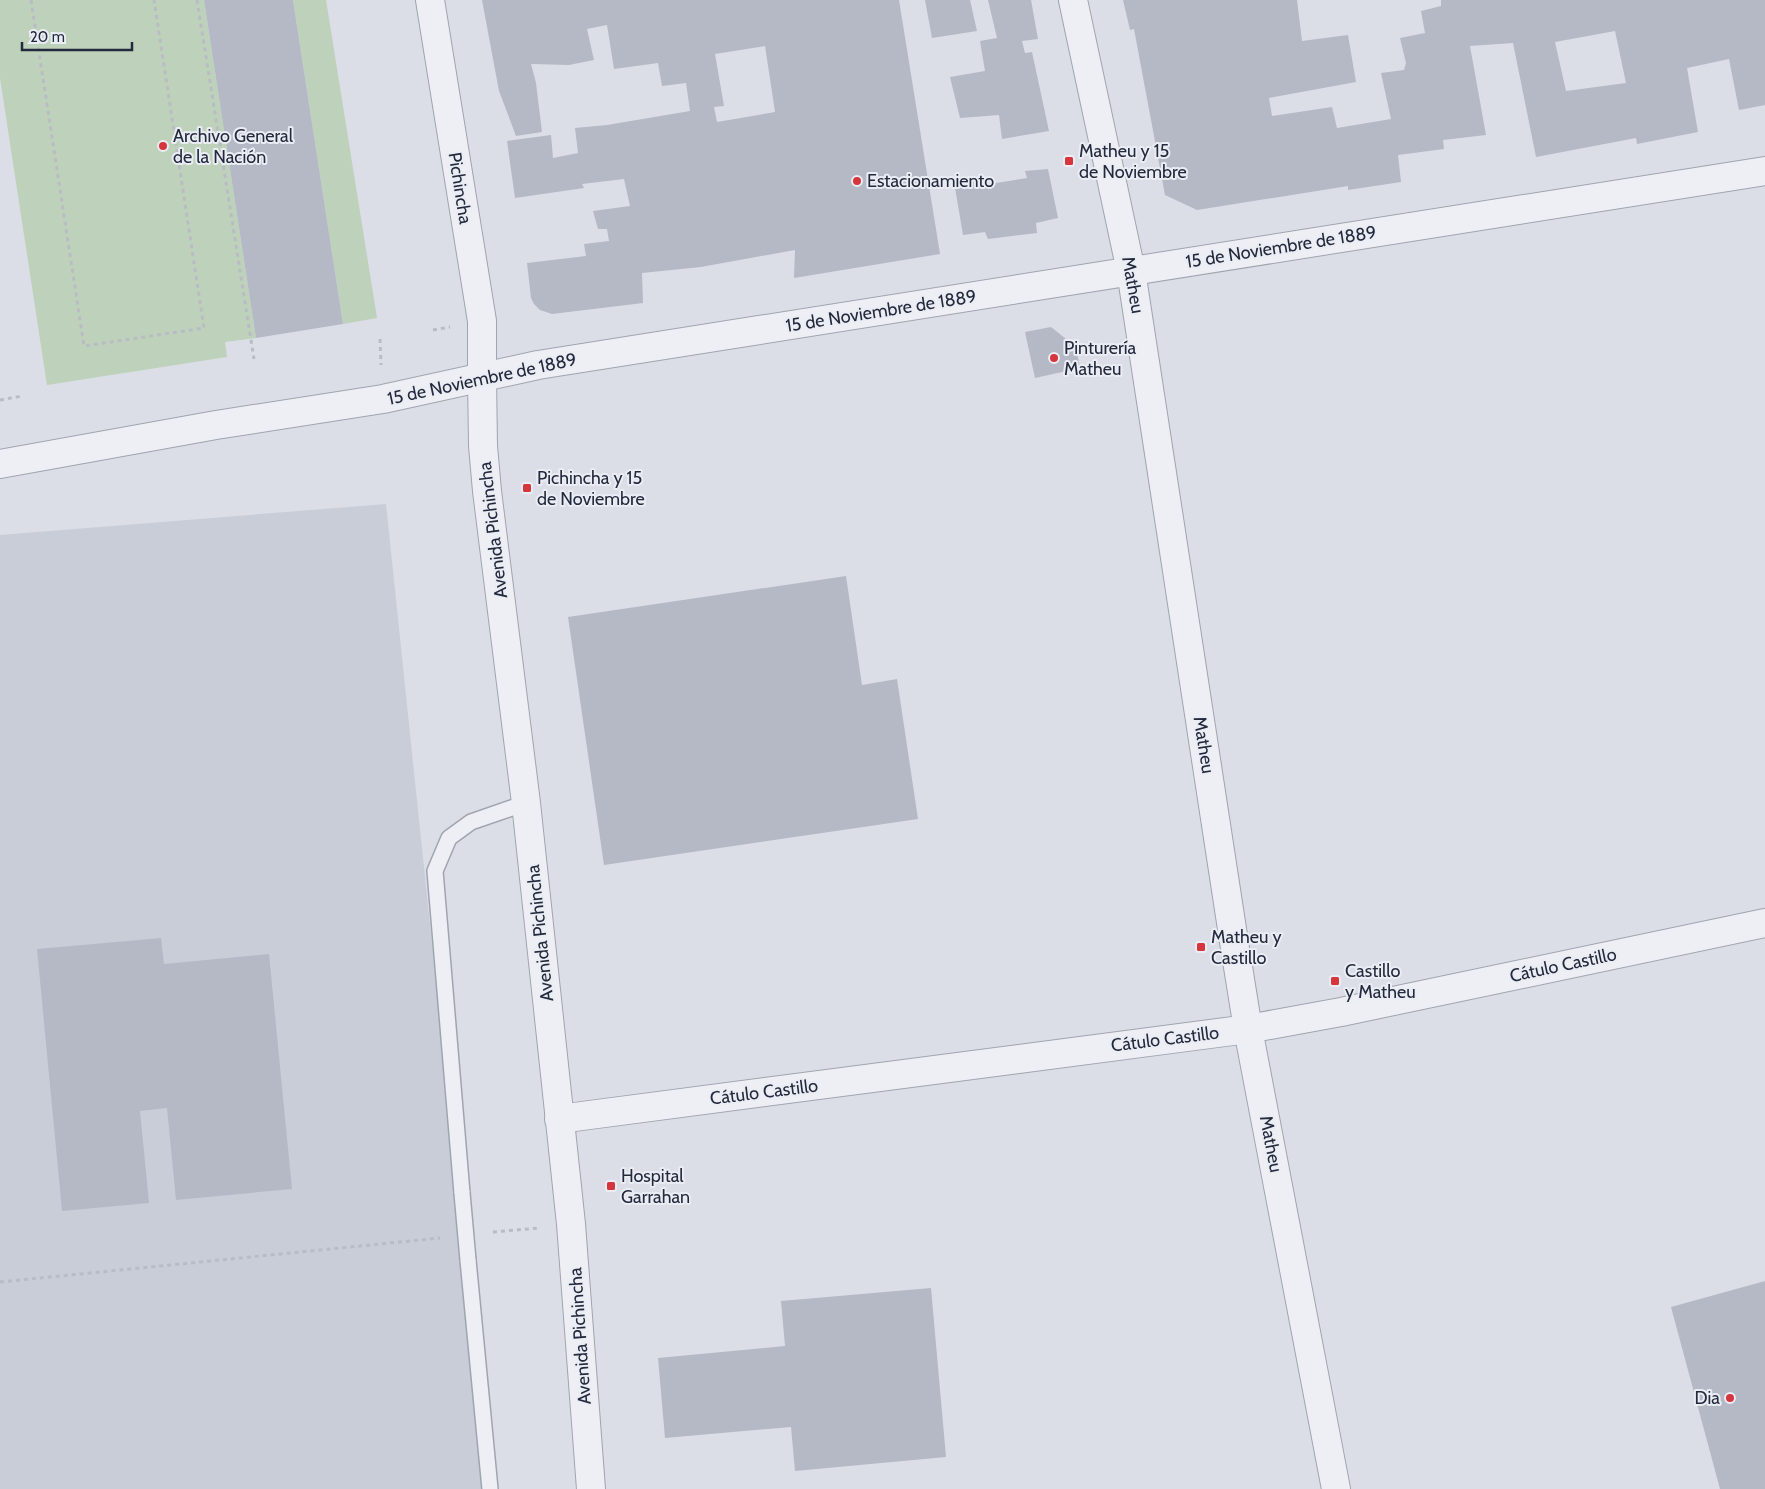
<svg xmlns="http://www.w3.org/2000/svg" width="1765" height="1489" font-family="Cabin,sans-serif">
<rect width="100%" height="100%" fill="#dbdee6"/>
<polygon fill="#c8cdd8" points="386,504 489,1489 0,1489 0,535"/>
<g fill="#bed1bb">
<polygon points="0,0 204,0 256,338 225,342 227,357 47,385 0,78"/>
<polygon points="293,0 326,0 377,318 343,324"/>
</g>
<g fill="#b5b9c6" fill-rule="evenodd">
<polygon points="204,0 293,0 343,324 256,338"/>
<path d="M482,0H899L940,254L794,278L795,250L701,267L642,273L643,303L552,314L540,310L534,304L531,298L527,263L586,256L584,244L609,241L607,229H598L593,211L630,206L624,179L582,184L584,188L515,198L507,141L551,135L553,158L578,153L575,128L607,125L690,111L686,83L662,86L658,63L614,69L607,25L587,29L594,60L569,65L531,64L536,83L542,132L516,136L499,91ZM765,46L775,112L717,122L714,107L724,106L715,54Z"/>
<polygon points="925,0 970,0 977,31 932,38"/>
<polygon points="988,0 1031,0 1038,39 1022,41 1025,53 1032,52 1049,131 1002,139 999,115 960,118 950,77 985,71 980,41 997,38"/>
<path d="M1123,0H1297L1302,41L1348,35L1356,82L1269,98L1272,116L1332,107L1337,128L1391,119L1381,73L1404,70L1406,63L1400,38L1425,33L1421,11L1441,6V0H1765V105L1739,110L1729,59L1687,68L1698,132L1637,144L1636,138L1536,157L1513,43L1470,46L1486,135L1443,140L1444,149L1398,155L1401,182L1348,190V186L1197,210L1165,195L1134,29L1130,30ZM1615,31L1626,83L1566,91L1555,42Z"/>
<polygon points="1048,169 1058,218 1036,223 1037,233 988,239 985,232 963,235 954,182 983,179 984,185 1027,178 1025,171"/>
<polygon points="1051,327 1076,347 1080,368 1035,378 1025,332"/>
<polygon points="846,576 862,685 897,679 918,819 604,865 568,617"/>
<polygon points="161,938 164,964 269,954 292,1189 176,1200 167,1108 140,1111 149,1203 62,1211 37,949"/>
<polygon points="1765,1281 1765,1489 1720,1489 1671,1307"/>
<polygon points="931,1288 946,1457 795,1471 791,1427 665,1438 658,1358 785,1346 781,1301"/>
</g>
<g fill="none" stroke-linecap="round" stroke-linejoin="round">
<defs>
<g id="service">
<polyline points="462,1193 435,871 449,838 471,822 526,803"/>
<polyline points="468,1260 490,1489"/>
</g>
<g id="minor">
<polyline points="430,0 482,321 482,377"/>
<polyline points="1073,0 1131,271 1234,942 1248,1029 1336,1489"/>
<polyline points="0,464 216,425 383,399 538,365 1765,171"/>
<polyline points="559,1119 1248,1029 1341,1012 1765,923"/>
</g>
<polyline id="tertiary" points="482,377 483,446 487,491 526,803 571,1224 591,1489"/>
</defs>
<use href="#service" stroke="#a0a4b0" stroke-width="18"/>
<use href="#minor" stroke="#a0a4b0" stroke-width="30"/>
<use href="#tertiary" stroke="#a0a4b0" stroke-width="30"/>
<g stroke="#b9bcc4" stroke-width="3" stroke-dasharray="4 4" stroke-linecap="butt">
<polyline points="31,0 84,346 204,328 154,0"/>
<polyline points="197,0 254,359"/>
<polyline points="433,330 450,327"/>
<polyline points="380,339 381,365"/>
<polyline points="0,400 22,396"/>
<polyline points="493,1232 539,1228"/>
<polyline points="0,1282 440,1238"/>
</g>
<use href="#service" stroke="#edeff4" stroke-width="15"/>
<use href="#minor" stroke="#edeff4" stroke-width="28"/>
<use href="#tertiary" stroke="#edeff4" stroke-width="28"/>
<defs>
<polyline id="service-bridge" points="462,1193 468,1260"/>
</defs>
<use href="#service-bridge" stroke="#a0a4b0" stroke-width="18" stroke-linecap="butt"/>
<use href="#service-bridge" stroke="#edeff4" stroke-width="15"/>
</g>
<g fill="#d5363d" stroke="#eaedf4" stroke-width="2">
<circle cx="163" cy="146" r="5"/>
<rect x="1064" y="156" width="10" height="10" rx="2.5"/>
<circle cx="857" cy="181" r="5"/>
<circle cx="1054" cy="358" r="5"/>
<rect x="522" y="483" width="10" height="10" rx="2.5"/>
<rect x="1196" y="942" width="10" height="10" rx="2.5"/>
<rect x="1330" y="976" width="10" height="10" rx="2.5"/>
<rect x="606" y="1181" width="10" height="10" rx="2.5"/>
<circle cx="1730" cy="1398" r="5"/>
</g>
<g text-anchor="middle" stroke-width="4" stroke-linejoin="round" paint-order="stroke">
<g font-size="18" fill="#242a3d" stroke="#eaedf4" text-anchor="start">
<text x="173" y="142">Archivo General<tspan x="173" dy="21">de la Nación</tspan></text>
<text x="1079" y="157">Matheu y 15<tspan x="1079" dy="21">de Noviembre</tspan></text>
<text x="867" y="187">Estacionamiento</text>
<text x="1064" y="354">Pinturería<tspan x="1064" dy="21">Matheu</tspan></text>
<text x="537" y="484">Pichincha y 15<tspan x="537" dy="21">de Noviembre</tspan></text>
<text x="1211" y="943">Matheu y<tspan x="1211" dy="21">Castillo</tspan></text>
<text x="1345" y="977">Castillo<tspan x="1345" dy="21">y Matheu</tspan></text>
<text x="621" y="1182">Hospital<tspan x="621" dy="21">Garrahan</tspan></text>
<text x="1720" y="1404" text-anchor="end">Dia</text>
</g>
<g font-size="18" fill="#242a3d" stroke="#eaedf4">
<text transform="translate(460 188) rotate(81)" y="6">Pichincha</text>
<text transform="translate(1281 247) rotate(-9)" y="6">15 de Noviembre de 1889</text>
<text transform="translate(1133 285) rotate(80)" y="6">Matheu</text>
<text transform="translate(881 311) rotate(-9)" y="6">15 de Noviembre de 1889</text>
<text transform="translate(482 379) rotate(-12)" y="6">15 de Noviembre de 1889</text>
<text transform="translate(493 530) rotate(-97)" y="6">Avenida Pichincha</text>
<text transform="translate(1204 745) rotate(81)" y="6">Matheu</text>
<text transform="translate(540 933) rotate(-96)" y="6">Avenida Pichincha</text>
<text transform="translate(1563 965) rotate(-12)" y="6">Cátulo Castillo</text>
<text transform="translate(1165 1039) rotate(-7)" y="6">Cátulo Castillo</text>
<text transform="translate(764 1092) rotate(-7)" y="6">Cátulo Castillo</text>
<text transform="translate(1271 1144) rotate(79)" y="6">Matheu</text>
<text transform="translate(580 1336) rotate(-94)" y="6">Avenida Pichincha</text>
</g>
</g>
<path d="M22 42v8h110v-8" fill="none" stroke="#242a3d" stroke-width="2.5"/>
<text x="30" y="42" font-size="15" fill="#242a3d" stroke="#eaedf4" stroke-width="4" paint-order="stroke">20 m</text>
</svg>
